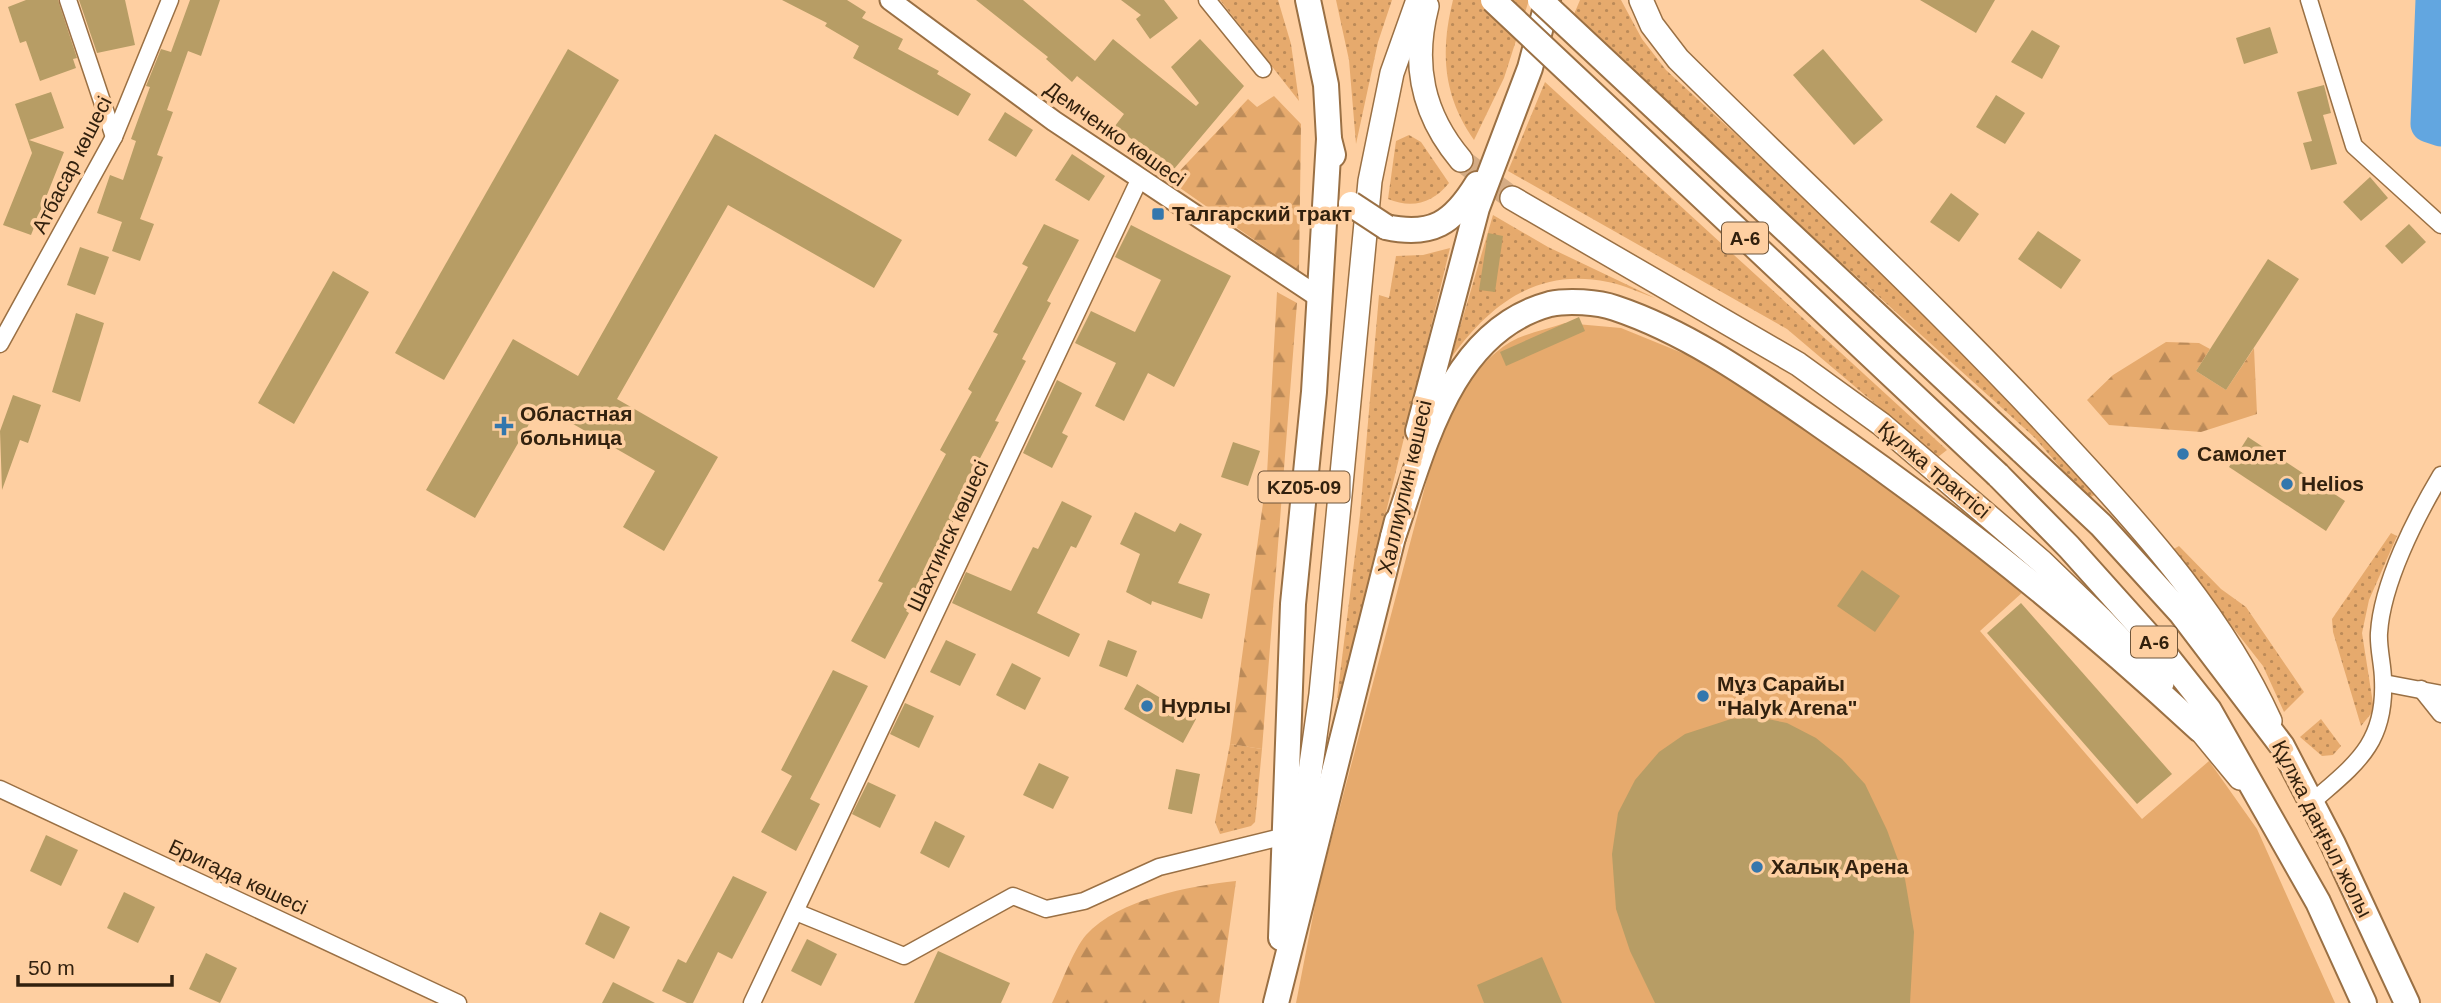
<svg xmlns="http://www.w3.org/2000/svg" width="2441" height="1003" font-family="Helvetica,sans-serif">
<defs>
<pattern id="grass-dots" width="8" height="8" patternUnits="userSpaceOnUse" patternTransform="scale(1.75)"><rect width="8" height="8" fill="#e6aa6d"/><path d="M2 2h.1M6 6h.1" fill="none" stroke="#bb8a58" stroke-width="1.8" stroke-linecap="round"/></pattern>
<pattern id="forest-firs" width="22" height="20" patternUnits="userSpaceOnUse" patternTransform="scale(1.75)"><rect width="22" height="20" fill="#e6aa6d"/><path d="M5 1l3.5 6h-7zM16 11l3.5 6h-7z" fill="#bb8a58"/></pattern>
</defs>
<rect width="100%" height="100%" fill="#fecfa1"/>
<g fill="url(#grass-dots)">
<polygon points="1220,0 1278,0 1291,44 1299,101"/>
<polygon points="1336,0 1392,0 1378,42 1356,144 1349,60"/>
<path d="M1453,0H1529L1504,78L1474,140C1443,96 1440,52 1453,0Z"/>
<polygon points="1580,0 1621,0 1642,39 1666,70 1857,246 2100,492 2087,499 2035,438 1572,19"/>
<polygon points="1545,82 1947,450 1938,457 1787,329 1508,171"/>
<path d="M1409,135L1421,142L1449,183C1433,203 1412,209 1388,199L1396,141Z"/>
<path d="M1493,215L1548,247L1655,298C1640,293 1624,285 1608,282C1538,267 1490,304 1451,358Z"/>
<polygon points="1450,248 1341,698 1337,698 1360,515 1379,295 1389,298 1396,256 1423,255"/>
<polygon points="2391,533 2397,536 2369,600 2362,633 2374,710 2361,726 2333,632 2332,619"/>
<polygon points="2179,546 2221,589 2246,607 2304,692 2284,712 2263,666 2172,550"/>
<polygon points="2321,719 2341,746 2333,755 2322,756 2300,737"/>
<polygon points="1230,744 1262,749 1255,822 1251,826 1220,834 1215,822"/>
</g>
<g fill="url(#forest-firs)">
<polygon points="1274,96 1301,124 1299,271 1170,181 1248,99 1257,107"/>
<polygon points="1277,292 1297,303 1262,749 1230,744 1267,474"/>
<polygon points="2166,342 2199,343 2210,349 2196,371 2226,390 2254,348 2257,414 2201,432 2109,425 2087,400 2113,375"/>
<path d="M1236,881L1219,1003H1052C1061,985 1073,950 1086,935C1119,899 1189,886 1236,881Z"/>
</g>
<path fill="#e6aa6d" d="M1565,323L1621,328L1702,361L1859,462L2024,591L1980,631L2142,819L2209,761L2257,829L2335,1003H1296L1318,890L1435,449C1451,408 1476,358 1518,338C1533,332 1550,328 1565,323Z"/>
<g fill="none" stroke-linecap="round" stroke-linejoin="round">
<polyline stroke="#62a6e0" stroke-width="37" points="2434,0 2429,124 2441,128"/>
</g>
<g fill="#b79d65">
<polygon points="26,0 58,0 77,58 73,59 76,68 40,81 26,41 20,43 8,7"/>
<polygon points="79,0 125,0 135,45 97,53"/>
<polygon points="190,0 220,0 201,56 188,51 167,110 173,112 157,155 163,157 140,219 154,224 140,261 112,251 122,222 97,213 110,175 123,180 136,141 131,139 150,87 146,86 161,49 171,52"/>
<polygon points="782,0 847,0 866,12 862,18 903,39 898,49 939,71 937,74 971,94 958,116 853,58 859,46 825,26 827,23"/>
<polygon points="976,0 1023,0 1095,61 1113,39 1196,106 1199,103 1171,67 1200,39 1244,86 1169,175 1155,165 1158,160 1115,126 1124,114 1077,76 1072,82 1046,59 1048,57"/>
<polygon points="1121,0 1164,0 1178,18 1150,39 1136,19 1141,15"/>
<polygon points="1920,0 1995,0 1976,33"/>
<polygon points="2270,27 2278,53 2244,64 2236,38"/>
<polygon points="2032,30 2060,46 2042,79 2011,62"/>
<polygon points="568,49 619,80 444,380 395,353"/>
<polygon points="1823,49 1883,120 1854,145 1793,75"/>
<polygon points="2324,85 2331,113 2323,115 2337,164 2311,170 2303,143 2312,141 2297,92"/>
<polygon points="51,92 64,128 29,140 64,152 31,235 3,225 32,153 15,104"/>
<polygon points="1996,95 2025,113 2005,144 1976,127"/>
<polygon points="1005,112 1033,130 1016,157 988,140"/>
<polygon points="715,134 902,240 874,288 728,205 617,399 718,457 664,551 623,527 655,471 540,405 475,518 426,490 513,339 578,376"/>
<polygon points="1072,154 1105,176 1089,201 1055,180"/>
<polygon points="2370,177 2388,198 2361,221 2343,202"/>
<polygon points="1951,193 1979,214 1959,242 1930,222"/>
<polygon points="1044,224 1079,240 1047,301 1051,303 1022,359 1026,361 995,421 999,422 965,487 970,489 906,611 909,613 885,659 851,641 883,583 878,581 946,454 940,450 972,392 968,389 998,334 993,332 1028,267 1022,264"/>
<polygon points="2409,224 2426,242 2402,264 2385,246"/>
<polygon points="1131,225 1231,276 1174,387 1148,373 1124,421 1095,406 1116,363 1075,343 1091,311 1135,332 1161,280 1115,257"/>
<polygon points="2038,231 2081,260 2061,289 2018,259"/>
<polygon points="1488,233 1503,236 1495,292 1479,290"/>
<polygon points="80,247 109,257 95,295 67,285"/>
<polygon points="2268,259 2299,279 2226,390 2196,371"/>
<polygon points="333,271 369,292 294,424 258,403"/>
<polygon points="76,313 104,323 80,402 52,392"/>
<polygon points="1579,317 1585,331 1506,366 1500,352"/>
<polygon points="1057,380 1082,393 1062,433 1068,436 1052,468 1023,453"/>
<polygon points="13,395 41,405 28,443 20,440 2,490 0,431"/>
<polygon points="2248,437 2345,501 2326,531 2229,467"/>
<polygon points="1233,442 1260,451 1248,486 1221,477"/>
<polygon points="1062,501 1092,516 1076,548 1071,546 1037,613 1080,634 1069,657 952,603 966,572 1011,591 1033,547 1038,549"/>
<polygon points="1135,512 1175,532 1180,523 1202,534 1178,583 1210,594 1202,619 1152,601 1151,605 1126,592 1140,554 1120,544"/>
<polygon points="1862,570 1900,596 1875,632 1837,606"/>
<polygon points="2021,603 2172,774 2137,804 1987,633"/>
<polygon points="946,640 976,654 960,686 930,672"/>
<polygon points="1108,640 1137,651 1127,677 1099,666"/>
<polygon points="1012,663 1041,678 1025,710 996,695"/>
<polygon points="833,670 868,686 810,799 820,804 796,851 761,832 792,776 781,770"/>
<polygon points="1137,684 1196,719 1183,743 1124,709"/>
<polygon points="905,703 934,716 919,748 890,734"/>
<polygon points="1758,717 1787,723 1816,738 1842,759 1865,784 1887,830 1905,879 1914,932 1910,1003 1655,1003 1630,951 1616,909 1612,854 1618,813 1635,780 1659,752 1685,734 1731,719"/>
<polygon points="1039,763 1069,777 1053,809 1023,795"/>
<polygon points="1176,769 1200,774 1192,814 1168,809"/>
<polygon points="868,782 896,795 880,828 852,814"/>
<polygon points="935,821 965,836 949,868 920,853"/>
<polygon points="46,835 78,850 61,886 30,871"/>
<polygon points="733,876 767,892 732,959 718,952 693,1003 687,1003 662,991 678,959 686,963"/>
<polygon points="124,892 155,907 138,943 107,928"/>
<polygon points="600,912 630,927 614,959 585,944"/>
<polygon points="807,939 837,954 821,986 791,971"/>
<polygon points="938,951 1010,983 1001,1003 914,1003"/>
<polygon points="206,953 237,968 220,1003 189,989"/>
<polygon points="1542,957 1562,1003 1484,1003 1477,985"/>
<polygon points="613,982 655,1003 602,1003"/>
</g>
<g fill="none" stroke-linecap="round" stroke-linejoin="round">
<polyline stroke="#d5ac84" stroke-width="23" stroke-dasharray="23 11" stroke-linecap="butt" points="1461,160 1512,198"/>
<defs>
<g id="minor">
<polyline points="68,0 114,137"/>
<polyline points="1207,0 1263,69"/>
<polyline points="2309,0 2354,146 2441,225"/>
<polyline points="0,344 114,137 170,0"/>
<polyline points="2384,683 2441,694"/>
<polyline points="2421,689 2441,714"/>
<polyline points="0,789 458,1003"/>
<path d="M2311,803C2354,765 2386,745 2383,680C2383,665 2378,648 2379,633C2382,583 2416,517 2441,475"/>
<polyline points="796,912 904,956 1013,896 1046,909 1084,901 1159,867 1285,836"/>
<polyline points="752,1003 1140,178"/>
</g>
<polyline id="tertiary" points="890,0 1054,121 1320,298"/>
<g id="secondary">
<path d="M1641,0L1652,25L1678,59C1810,190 1948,316 2074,454C2149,535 2224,620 2270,721"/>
<path d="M1427,6C1412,64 1422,114 1461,160"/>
<polyline points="1512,198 1798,364 1881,424 2042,562 2100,618 2162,683"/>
<polyline points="2188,715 2240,778"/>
<polyline points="1292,899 1321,694 1370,181 1392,73 1418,0"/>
</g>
<g id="primary">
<polyline points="1308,0 1326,85 1329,139 1333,155"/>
<path d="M1386,227C1432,237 1453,223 1477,184"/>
<polyline points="1418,431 1477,208 1530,68 1548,0"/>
<polyline points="2021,450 2101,525 2181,613 2282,746 2333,844 2407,1003"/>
<polyline points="1998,475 2069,547 2164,653 2209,710 2318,902 2364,1003"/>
<path d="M1393,537C1423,452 1449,331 1550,304C1568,300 1598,302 1615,308C1687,332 1752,378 1813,420C1949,513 2078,617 2199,729"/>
<polyline points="1281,938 1293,604 1314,392 1329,139"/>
<polyline points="1276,1003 1397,521"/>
</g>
</defs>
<use href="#minor" stroke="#9a7044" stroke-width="19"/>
<use href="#tertiary" stroke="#9a7044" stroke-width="23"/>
<use href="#secondary" stroke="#9a7044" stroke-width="26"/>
<use href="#primary" stroke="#9a7044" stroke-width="28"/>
<use href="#minor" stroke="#fff" stroke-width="16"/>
<use href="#tertiary" stroke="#fff" stroke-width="19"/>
<use href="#secondary" stroke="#fff" stroke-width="23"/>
<use href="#primary" stroke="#fff" stroke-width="24"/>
<defs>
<g id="primary-bridge">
<polyline points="1493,0 1998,475"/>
<polyline points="1540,0 2021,450"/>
<polyline points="1351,204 1386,227"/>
</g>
</defs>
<use href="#primary-bridge" stroke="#9a7044" stroke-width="28" stroke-linecap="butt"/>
<use href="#primary-bridge" stroke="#fff" stroke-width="24"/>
</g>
<g fill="#3477ad" stroke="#fecfa1" stroke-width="2.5">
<rect x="1151" y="207" width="14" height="14" rx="3.5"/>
<path d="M500.5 415.5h7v7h7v7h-7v7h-7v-7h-7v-7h7z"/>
<circle cx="2183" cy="454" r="7"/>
<circle cx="2287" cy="484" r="7"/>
<circle cx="1703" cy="696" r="7"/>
<circle cx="1147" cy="706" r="7"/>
<circle cx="1757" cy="867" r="7"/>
</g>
<g text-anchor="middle" stroke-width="7" stroke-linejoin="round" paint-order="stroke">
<g fill="#fecfa1" stroke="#6f553a" stroke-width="2">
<rect x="1722" y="222.5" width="46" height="31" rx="5"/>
<rect x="1258.5" y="471.5" width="91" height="31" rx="5"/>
<rect x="2131" y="626.5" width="46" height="31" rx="5"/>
</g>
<g font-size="19" font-weight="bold" fill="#32210e">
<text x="1745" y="245">A-6</text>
<text x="1304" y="494">KZ05-09</text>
<text x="2154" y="649">A-6</text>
</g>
<g font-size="21" fill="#32210e" stroke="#fecfa1">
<text transform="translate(1115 134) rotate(35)" y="7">Демченко көшесі</text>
<text transform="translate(72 165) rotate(-63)" y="7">Атбасар көшесі</text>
<text transform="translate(1934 470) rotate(40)" y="7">Құлжа трактісі</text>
<text transform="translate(1405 487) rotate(-77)" y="7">Халлиулин көшесі</text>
<text transform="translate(948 536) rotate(-65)" y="7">Шахтинск көшесі</text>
<text transform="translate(2322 829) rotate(63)" y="7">Құлжа даңғыл жолы</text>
<text transform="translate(238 877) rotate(25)" y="7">Бригада көшесі</text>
</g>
<g font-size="21" font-weight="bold" fill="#32210e" stroke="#fecfa1" text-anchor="start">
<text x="1172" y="221">Талгарский тракт</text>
<text x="520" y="421">Областная<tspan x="520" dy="24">больница</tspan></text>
<text x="2197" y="461">Самолет</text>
<text x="2301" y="491">Helios</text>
<text x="1717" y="691">Мұз Сарайы<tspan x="1717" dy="24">"Halyk Arena"</tspan></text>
<text x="1161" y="713">Нурлы</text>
<text x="1771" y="874">Халық Арена</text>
</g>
</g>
<path d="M18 975v10h154v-10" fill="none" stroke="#32210e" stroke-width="3.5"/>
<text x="28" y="975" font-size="21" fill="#32210e" stroke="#fecfa1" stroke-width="5" paint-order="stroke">50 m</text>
</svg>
